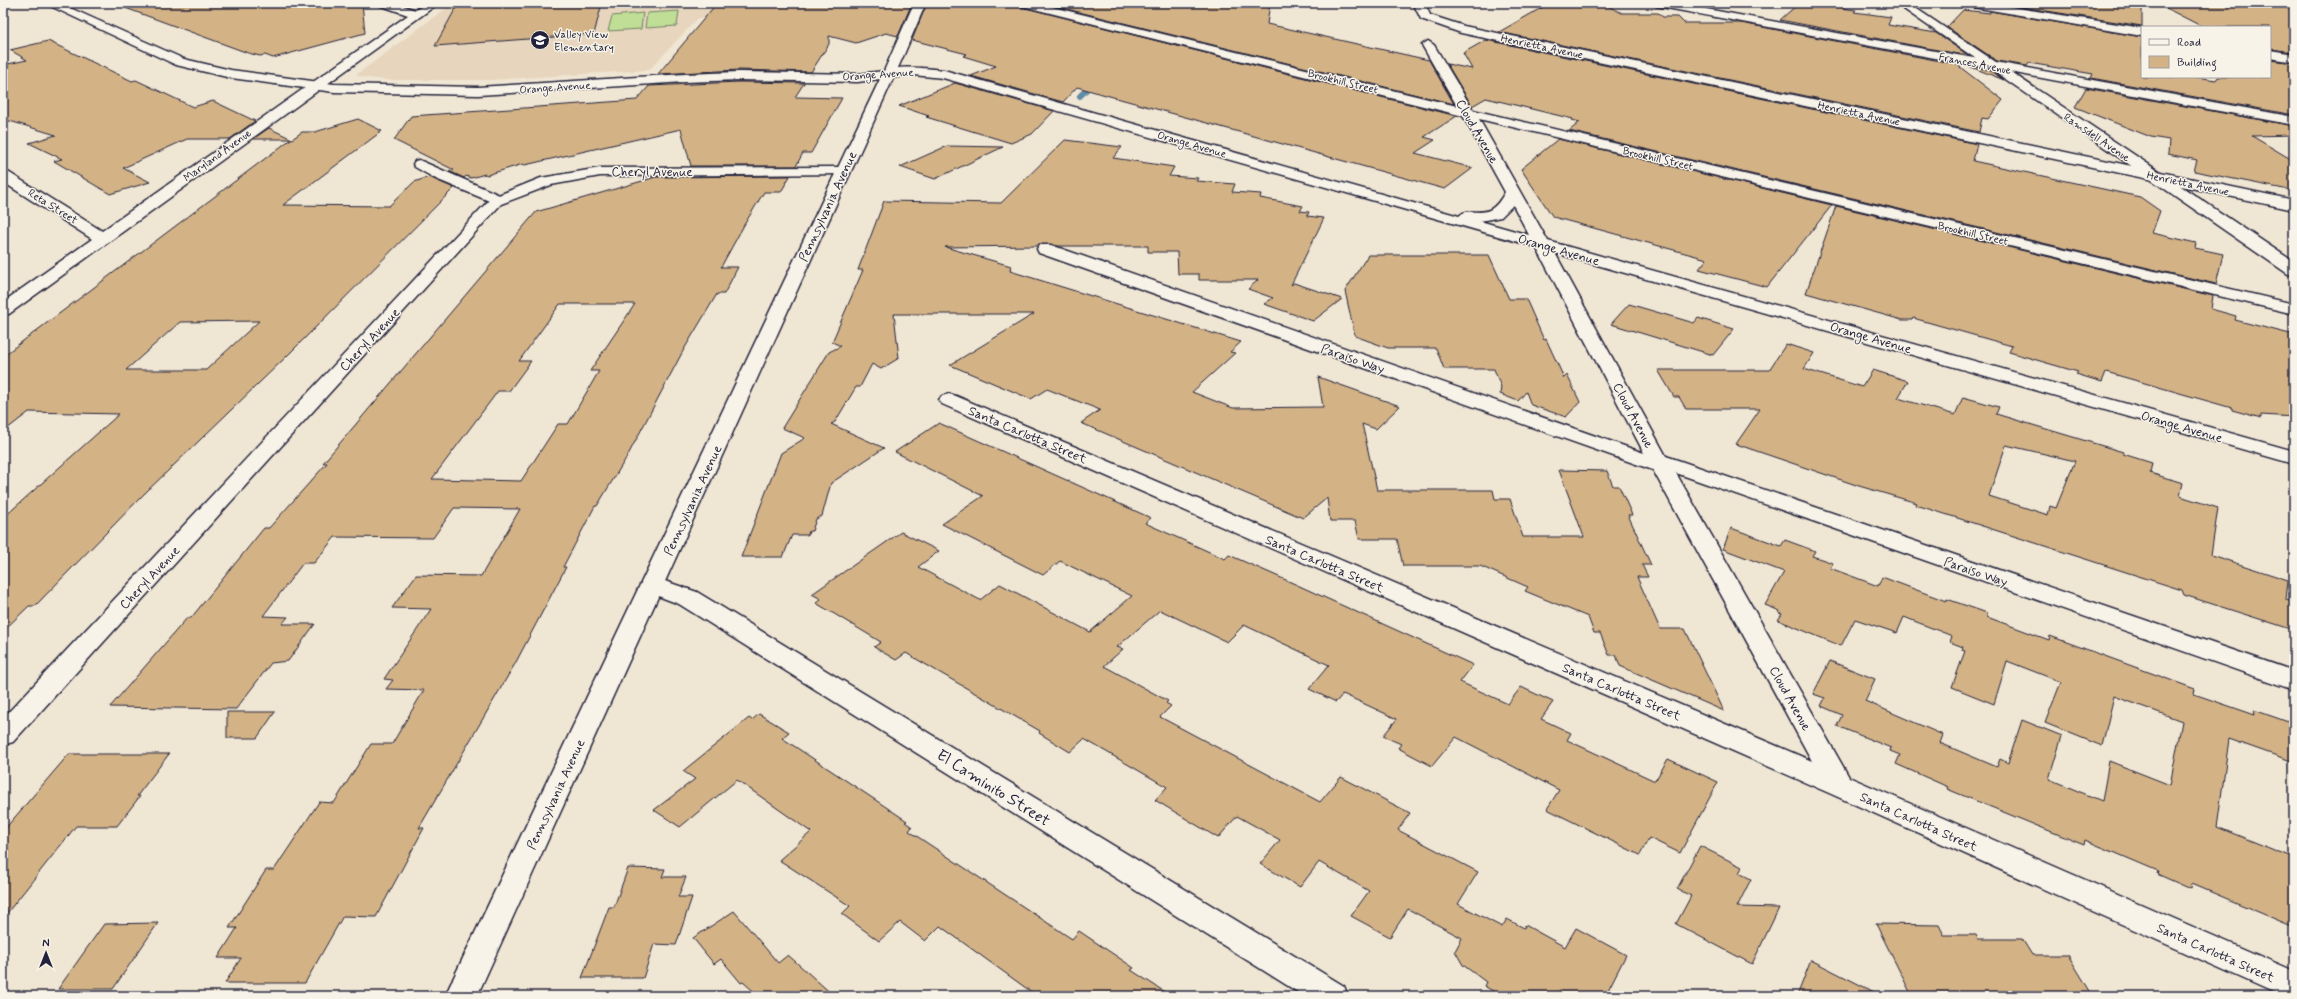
<svg xmlns="http://www.w3.org/2000/svg" width="2297" height="999" font-family="Mynerve,sans-serif">
<rect width="100%" height="100%" fill="#f0e6d4"/>
<filter id="ink" filterUnits="userSpaceOnUse"><feTurbulence type="fractalNoise" baseFrequency=".025" numOctaves="2"/><feDisplacementMap in="SourceGraphic" scale="8" xChannelSelector="R" yChannelSelector="G"/><feConvolveMatrix kernelMatrix="1 2 1 2 8 2 1 2 1" color-interpolation-filters="sRGB"/></filter>
<g filter="url(#ink)">
<polygon fill="#e7d6bd" points="453,3 772,3 733,17 698,18 649,70 490,80 389,80 366,78 356,75"/>
<g fill="#c0de95" stroke="#718068">
<polygon points="679,11 677,26 645,28 647,13"/>
<polygon points="643,13 641,29 608,31 612,16"/>
</g>
<g fill="none" stroke-linecap="round" stroke-linejoin="round">
<polyline stroke="#618da5" stroke-width="6" points="1080,96 1095,81"/>
</g>
<g fill="#d3b286" stroke="#22223b" fill-rule="evenodd">
<polygon points="120,3 362,3 365,33 273,58 265,55 260,56 248,53 120,6"/>
<polygon points="497,3 602,3 594,34 435,46 457,6"/>
<polygon points="717,3 912,3 898,36 886,33 856,43 829,36 829,44 811,72 739,70 658,74"/>
<polygon points="927,3 1014,3 1018,6 1457,116 1424,137 1435,140 1415,153 1473,168 1445,189 1441,188 1077,87 1063,102 971,76 996,66 963,56 967,54 912,40"/>
<polygon points="1042,3 1270,3 1267,24 1429,60 1454,104"/>
<polygon points="1550,3 1602,3 1622,13 1658,13 1663,17 1678,17 1684,23 1741,23 1956,64 2003,100 1988,119 1982,118 1979,132 1499,32"/>
<polygon points="1799,3 1847,3 1842,8 1856,10 1854,12 1891,17 1888,25 1936,33 1969,56 1780,20"/>
<polygon points="1996,3 2142,3 2142,26"/>
<polygon points="2156,3 2245,3 2294,8 2294,52 2270,49 2270,27 2203,27"/>
<polygon points="1963,10 1990,13 1990,11 2142,37 2142,77 2197,77 2216,80 2218,77 2270,77 2270,60 2294,63 2294,115 2091,78 2093,74 2029,63 2027,66 1997,61 1947,27"/>
<polygon points="1486,40 1977,144 1973,161 2140,197 2160,211 2152,233 2196,243 2195,248 2223,254 2216,284 1569,131 1580,122 1572,120 1573,119 1486,98 1472,106 1447,64 1472,69 1463,53"/>
<polygon points="48,41 132,81 136,80 193,107 213,101 255,121 230,139 187,139 123,168 150,182 110,194 54,161 62,159 29,143 56,135 3,119 3,65 27,60 10,50"/>
<polygon points="1966,65 1989,70 2004,80"/>
<polygon points="739,82 804,83 795,97 842,98 811,153 803,153 796,166 691,166 681,129 525,165 523,164 487,175 485,174 471,178 466,176 464,178 449,171 454,170 394,140 411,116 637,100 649,86"/>
<polygon points="955,83 1054,111 1032,134 1011,143 926,117 929,116 899,106"/>
<polygon points="2086,88 2294,126 2294,135 2252,136 2294,161 2294,191 2194,171 2197,160 2168,154 2169,140 2151,137 2075,107"/>
<path d="M358,119L382,131L283,205L389,206L414,182L429,177L454,188L287,356L144,494L35,606H29L3,631V518L119,414L29,412L3,432V356L291,139H253L269,128L292,139L302,132H315ZM259,321L206,370H126L180,322Z"/>
<polygon points="1558,139 1832,205 1767,287 1699,269 1707,259 1553,217 1521,169"/>
<polygon points="1065,140 1122,147 1113,158 1174,167 1169,176 1198,178 1196,181 1235,184 1232,192 1261,194 1260,198 1303,206 1300,211 1309,212 1307,216 1324,218 1291,285 1294,283 1342,299 1313,321 1264,304 1273,298 1248,289 1258,280 1199,280 1199,274 1178,274 1177,252 1148,252 1148,246 1058,246 1039,244 1037,246 945,247 1011,266 1010,271 1241,342 1230,352 1235,353 1192,392 1233,408 1323,407 1318,377 1400,406 1376,429 1362,424 1377,490 1493,490 1495,499 1510,499 1523,537 1584,537 1559,470 1607,471 1613,486 1619,486 1632,515 1628,515 1651,565 1642,565 1648,577 1637,577 1660,629 1685,629 1724,711 1620,666 1616,655 1609,655 1600,633 1594,633 1588,617 1525,591 1528,587 1480,566 1403,566 1397,539 1359,539 1355,521 1330,521 1327,498 1303,518 1081,423 1100,410 1047,389 1031,399 950,365 1034,314 894,314 899,358 881,369 872,364 860,387 856,387 835,422 831,424 884,448 831,483 822,516 816,519 812,531 809,531 808,535 792,535 783,557 741,557 781,453 805,438 782,428 829,352 841,346 832,342 863,270 858,270 884,201 1001,203"/>
<polygon points="947,146 1003,147 935,179 900,167"/>
<path d="M790,176L781,192H764L744,225L721,267H738L724,294H717L683,351L628,455L597,506H595L563,567H566L516,662L419,828H424L376,917L343,916L305,983H225L241,958H218L237,928H229L266,870H274L319,802L334,803L371,744H392L424,690L386,689L393,680L384,679L431,609L392,608L416,575L481,576L520,509L454,508L433,538L335,537L314,563H303L263,616L288,617L282,624H315L288,661L271,663L236,709L110,707L187,618H191L264,528H269L327,463H323L536,212L656,177ZM560,304H635L590,371H599L568,424H558L521,481L432,479L498,391H509L531,361H519Z"/>
<polygon points="1836,206 2213,296 2211,309 2236,316 2235,320 2294,335 2294,417 2261,415 2261,418 2232,410 2232,408 2106,372 2102,382 2076,374 2078,372 2009,352 2012,346 1913,318 1912,320 1902,320 1806,293"/>
<polygon points="1368,255 1489,255 1509,299 1526,299 1544,340 1546,339 1564,378 1567,375 1580,402 1566,417 1531,405 1526,392 1518,401 1500,394 1501,387 1494,369 1444,369 1436,348 1388,348 1355,336 1345,291"/>
<polygon points="1629,304 1694,323 1698,318 1734,329 1713,355 1611,324"/>
<path d="M1786,344L1814,353L1804,369L1862,387L1873,370L1908,381L1898,398L1955,415L1963,397L1999,407L1996,414L2123,452V454L2152,463L2150,473L2183,483L2180,496L2218,508L2211,555L2288,580L2286,600L2294,602V630L2184,595L2182,590L1948,515L1916,505L1917,503L1859,486L1736,444L1760,409H1686L1679,397H1674L1658,370H1769ZM2006,445L2075,461L2056,508L2050,506L2048,515L1989,496Z"/>
<polygon points="939,423 1151,518 1145,523 1225,559 1229,555 1295,584 1473,665 1460,682 1508,704 1521,687 1553,702 1541,719 1571,733 1567,740 1655,781 1668,759 1718,782 1680,853 1649,838 1640,855 1547,809 1559,790 1456,737 1432,766 1398,748 1401,744 1383,736 1397,719 1343,694 1336,702 1309,689 1329,665 1244,625 1227,642 1160,610 1117,647 1123,649 1104,666 1168,701 1166,703 1171,706 1160,717 1320,802 1341,777 1410,813 1398,830 1478,872 1458,904 1502,927 1507,919 1524,928 1525,925 1565,947 1576,928 1626,955 1605,996 1502,996 1484,986 1486,982 1463,965 1455,951 1462,938 1408,909 1390,937 1351,916 1369,891 1319,862 1300,887 1260,864 1280,840 1237,816 1218,838 1155,800 1167,787 1084,739 1070,752 1039,733 1040,731 906,653 896,660 874,647 881,642 816,603 821,599 812,594 901,532 939,551 918,567 980,600 1000,584 1090,632 1132,596 1060,561 1043,575 942,524 983,496 895,452"/>
<polygon points="1731,528 1781,546 1785,540 1815,551 1812,556 1833,563 1830,568 1878,586 1882,577 1946,601 1947,599 1987,613 1987,617 2049,640 2050,636 2195,689 2194,694 2255,715 2254,710 2294,724 2294,762 2229,739 2217,827 2294,858 2294,927 2192,884 2191,889 2157,874 2158,871 2085,840 2084,845 1947,789 1948,787 1896,764 1900,755 1890,751 1891,748 1837,726 1842,715 1821,706 1825,698 1813,694 1830,661 1875,679 1865,701 1943,735 1940,743 1997,767 2000,759 2008,763 2022,720 2062,736 2049,779 2102,801 2109,761 2170,785 2182,721 2114,696 2102,746 2045,723 2061,682 2007,661 1994,704 1952,687 1965,651 1962,650 1963,647 1950,642 1952,636 1904,617 1897,633 1855,619 1841,646 1778,620 1782,614 1779,613 1780,611 1765,605 1784,572 1723,549"/>
<polygon points="227,712 275,712 257,738 227,738"/>
<polygon points="759,714 789,732 782,738 907,821 905,822 912,827 909,831 1072,939 1079,931 1134,968 1131,970 1171,996 1037,996 940,926 925,941 900,922 879,941 842,914 850,906 779,860 811,832 737,780 680,827 654,810 695,779 683,771 749,718 752,720"/>
<polygon points="69,754 169,754 137,796 140,796 117,826 76,826 3,918 3,831"/>
<polygon points="1700,846 1742,867 1739,873 1751,879 1737,907 1779,908 1752,964 1676,924 1691,896 1677,889"/>
<polygon points="628,868 665,869 662,877 686,877 678,897 692,897 676,945 654,944 643,978 582,978 609,907 614,907"/>
<polygon points="734,911 778,963 788,955 834,996 759,996 743,982 741,983 721,959 714,964 693,938"/>
<polygon points="158,923 113,989 58,989 104,924"/>
<polygon points="1876,924 1939,925 1944,935 1976,935 1978,939 2022,939 2032,955 2068,955 2093,996 1912,996"/>
<polygon points="1811,960 1882,996 1797,996"/>
</g>
<g fill="none" stroke-linecap="round" stroke-linejoin="round">
<defs>
<polygon id="lane" points="419,160 504,197 506,200 499,204 494,203 436,179 415,167 413,164 415,161"/>
<g id="street">
<polygon points="377,3 394,3 416,10 426,3 439,3 9,314 3,315 3,302 92,239 3,182 3,171 8,172 102,231 408,15 379,5"/>
<path d="M1016,3H1036L1457,106L1422,45L1428,41L1434,45L1473,110L2294,304V314L1479,119L1548,241L2294,451V464L1555,253L1666,456L2294,671V690L1676,473L1849,777L2294,971V996H2282L1829,793L942,404L939,400L942,396L949,394L956,396L1812,761L1653,470L1039,253L1037,249L1039,245H1051L1644,453L1536,247L943,78L913,75L889,78L883,74C890,63 932,69 944,70L1459,216C1473,203 1487,226 1505,192L1463,116L1018,5ZM1513,205L1529,235L1480,221L1501,217Z"/>
<polygon points="1413,3 1425,3 1430,15 1464,26 2294,200 2294,210 1461,33 1421,19"/>
<polygon points="1650,3 1674,3 2294,117 2294,125 1656,6"/>
<polygon points="1961,3 1987,3 2142,28 2142,36 1967,6"/>
<polygon points="2270,50 2294,54 2294,62 2270,58"/>
<polygon points="843,167 848,168 850,171 848,174 600,176 551,185 501,204 13,742 3,745 3,718 491,198 541,178 600,168"/>
<polygon points="653,577 697,592 1344,986 1348,996 1304,996 679,604 645,591 641,585 645,579"/>
</g>
<g id="secondary">
<polygon points="44,3 59,3 184,59 231,70 334,84 478,87 685,74 739,72 858,74 884,71 914,3 926,3 902,59 477,996 445,996 880,79 858,82 739,80 685,82 478,95 334,92 231,78 176,65"/>
<polygon points="1895,3 1908,3 2294,262 2294,275 2288,274"/>
</g>
</defs>
<use href="#lane" stroke="#22223b" stroke-width="3"/>
<use href="#street" stroke="#22223b" stroke-width="3"/>
<use href="#secondary" stroke="#22223b" stroke-width="3"/>
<use href="#lane" fill="#f7f3e8" fill-rule="evenodd"/>
<use href="#street" fill="#f7f3e8" fill-rule="evenodd"/>
<use href="#secondary" fill="#f7f3e8" fill-rule="evenodd"/>
</g>
</g>
<defs>
<symbol id="school-disc" viewBox="-11 -11 22 22"><circle r="9.5" fill="#22223b" stroke="#f7f3e8"/><path d="M0-5L7-2L0 1L-7-2ZM-4 1L0 2.5L4 1V4Q0 6-4 4Z" fill="#fff"/></symbol>
</defs>
<g fill-rule="evenodd">
<use href="#school-disc" x="529" y="29" width="22" height="22"/>
</g>
<g text-anchor="middle" stroke-width="3" stroke-linejoin="round" paint-order="stroke">
<g font-size="11" fill="#22223b" stroke="#f7f3e8" text-anchor="start">
<text x="554" y="38">Valley View<tspan x="554" dy="13">Elementary</tspan></text>
</g>
<g font-size="11" fill="#22223b" stroke="#f7f3e8">
<text transform="translate(1542 46) rotate(12)" y="4">Henrietta Avenue</text>
<text transform="translate(1975 63) rotate(11)" y="4">Frances Avenue</text>
<text transform="translate(878 74) rotate(-4)" y="4">Orange Avenue</text>
<text transform="translate(1343 81) rotate(14)" y="4">Brookhill Street</text>
<text transform="translate(555 87) rotate(-4)" y="4">Orange Avenue</text>
<text transform="translate(1859 113) rotate(12)" y="4">Henrietta Avenue</text>
<text transform="translate(2097 137) rotate(34)" y="4">Ramsdell Avenue</text>
<text transform="translate(1192 144) rotate(16)" y="4">Orange Avenue</text>
<text transform="translate(217 155) rotate(-36)" y="4">Maryland Avenue</text>
<text transform="translate(1658 158) rotate(13)" y="4">Brookhill Street</text>
<text transform="translate(2188 183) rotate(12)" y="4">Henrietta Avenue</text>
<text transform="translate(53 206) rotate(32)" y="4">Reta Street</text>
<text transform="translate(1973 233) rotate(13)" y="4">Brookhill Street</text>
</g>
<g font-size="13" fill="#22223b" stroke="#f7f3e8">
<text transform="translate(1478 131) rotate(60)" y="5">Cloud Avenue</text>
<text x="652" y="176">Cheryl Avenue</text>
<text transform="translate(827 206) rotate(-65)" y="5">Pennsylvania Avenue</text>
<text transform="translate(1559 249) rotate(16)" y="5">Orange Avenue</text>
<text transform="translate(1871 337) rotate(16)" y="5">Orange Avenue</text>
<text transform="translate(369 339) rotate(-47)" y="5">Cheryl Avenue</text>
<text transform="translate(1353 358) rotate(19)" y="5">Paraiso Way</text>
<text transform="translate(1634 415) rotate(62)" y="5">Cloud Avenue</text>
<text transform="translate(2182 426) rotate(16)" y="5">Orange Avenue</text>
<text transform="translate(1028 434) rotate(23)" y="5">Santa Carlotta Street</text>
<text transform="translate(692 500) rotate(-65)" y="5">Pennsylvania Avenue</text>
<text transform="translate(1325 563) rotate(23)" y="5">Santa Carlotta Street</text>
<text transform="translate(1976 571) rotate(19)" y="5">Paraiso Way</text>
<text transform="translate(149 577) rotate(-47)" y="5">Cheryl Avenue</text>
<text transform="translate(1622 691) rotate(23)" y="5">Santa Carlotta Street</text>
<text transform="translate(1791 698) rotate(61)" y="5">Cloud Avenue</text>
<text transform="translate(555 794) rotate(-65)" y="5">Pennsylvania Avenue</text>
<text transform="translate(1919 821) rotate(24)" y="5">Santa Carlotta Street</text>
<text transform="translate(2216 952) rotate(24)" y="5">Santa Carlotta Street</text>
</g>
<g font-size="16" fill="#22223b" stroke="#f7f3e8">
<text transform="translate(994 787) rotate(32)" y="6">El Caminito Street</text>
</g>
</g>
<rect width="2297" height="999" fill="none" stroke="#f7f3e8" stroke-width="16"/>
<rect x="8" y="8" width="2281" height="983" fill="none" stroke="#22223b" stroke-width="1.5" filter="url(#ink)"/>
<rect x="2141" y="26" width="130" height="52" fill="#f7f3e8" stroke="#a29fa3"/>
<rect x="2149" y="39" width="20" height="6" fill="#f7f3e8" stroke="#a29fa3"/>
<text x="2177" y="46" font-size="12" fill="#22223b">Road</text>
<rect x="2149" y="56" width="20" height="12" fill="#d3b286" stroke="#a29fa3"/>
<text x="2177" y="66" font-size="12" fill="#22223b">Building</text>
<g transform="translate(46 953)" stroke="#f7f3e8" stroke-width="3" paint-order="stroke">
<path d="M0-3L7 15L0 10L-7 15Z" fill="#22223b"/>
<text y="-6" font-size="11" font-weight="bold" text-anchor="middle" fill="#22223b">N</text>
</g>
</svg>
